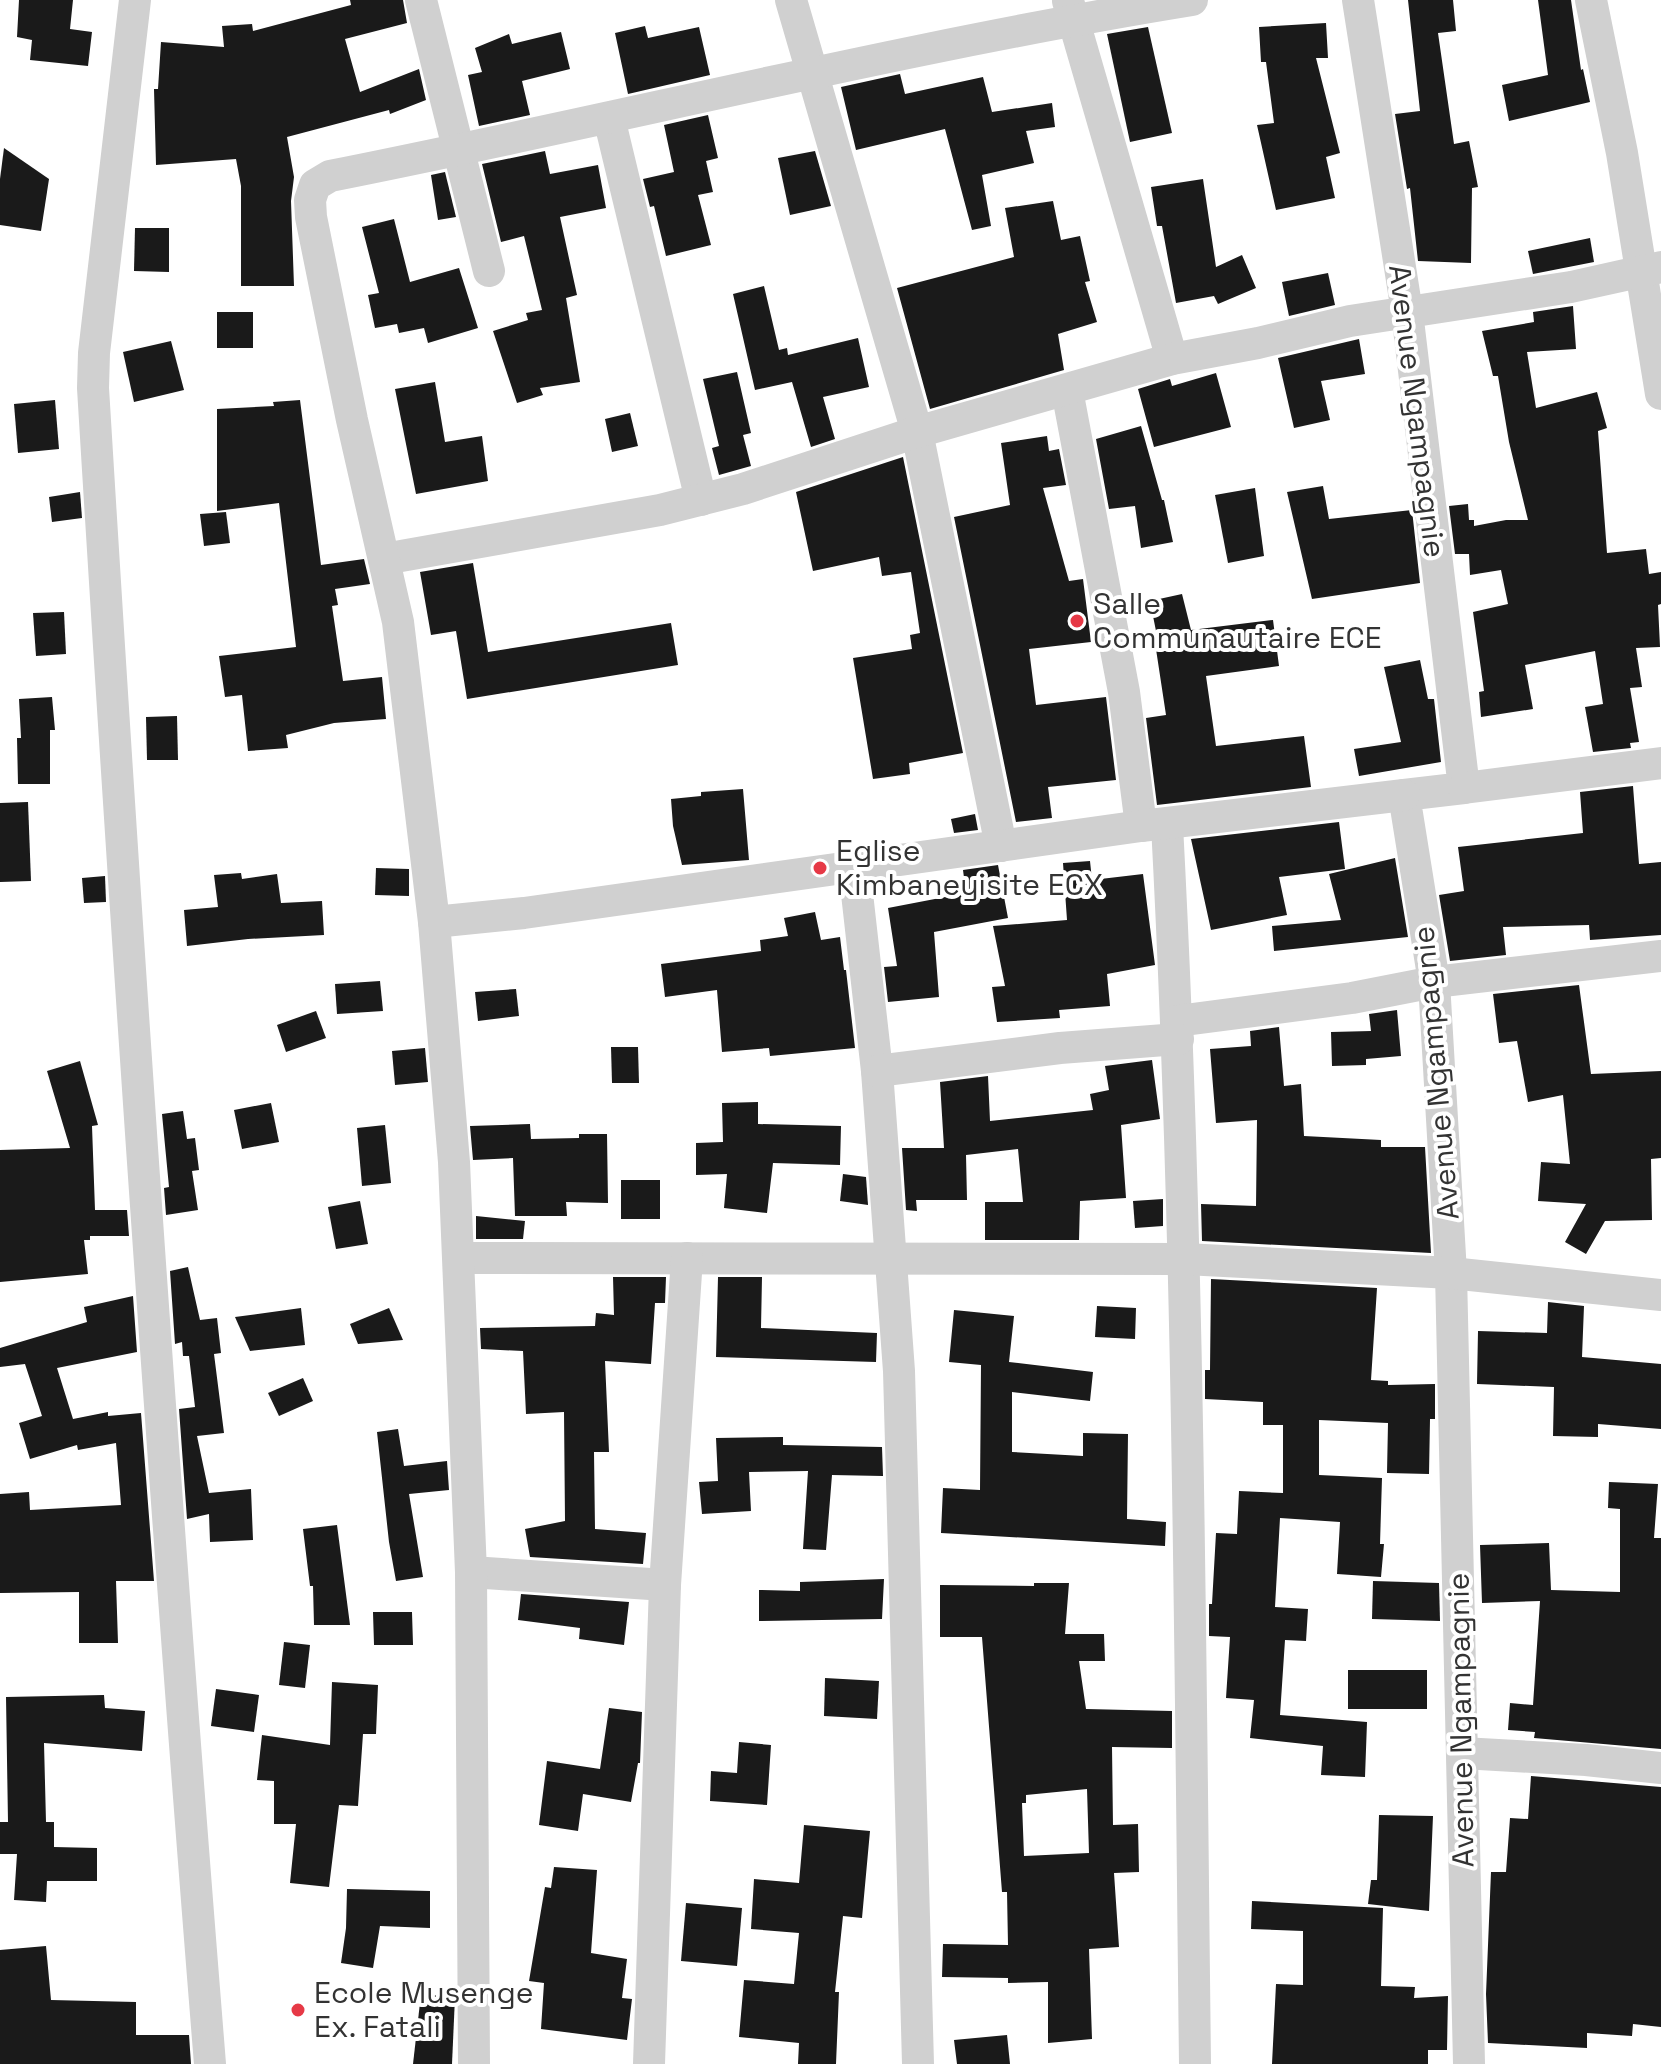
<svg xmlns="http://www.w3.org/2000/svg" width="1661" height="2064" font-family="'Space Grotesk',sans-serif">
<rect width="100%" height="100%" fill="#fff"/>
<g fill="#1a1a1a" fill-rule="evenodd">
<polygon points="19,0 73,0 70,29 92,32 88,66 30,60 32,40 17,37"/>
<polygon points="350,0 403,0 407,23 345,39 360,92 419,69 426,100 390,114 389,110 287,137 294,177 291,201 294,286 241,286 241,186 236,159 156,165 154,89 158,89 161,42 224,47 222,26 252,24 253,31 351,5"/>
<polygon points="1408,0 1453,0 1456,31 1438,33 1454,144 1469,141 1478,187 1472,188 1471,263 1418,261 1410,188 1407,189 1395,114 1420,111"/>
<polygon points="1538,0 1571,0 1581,70 1583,69 1590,102 1509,121 1502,85 1548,75"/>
<polygon points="1326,23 1328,58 1316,58 1340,153 1326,157 1335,198 1276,210 1257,125 1274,123 1266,62 1261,62 1259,27"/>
<polygon points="645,26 648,38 699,27 710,75 628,94 615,33"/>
<polygon points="1148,27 1172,133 1130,142 1107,34"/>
<polygon points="561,32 570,69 522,81 530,115 479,126 468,75 482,72 475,48 509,34 512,44"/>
<polygon points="900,74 905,94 983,77 992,112 1052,103 1055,127 1026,131 1034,163 982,175 991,226 972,230 945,129 856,150 841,87"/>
<polygon points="708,115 718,158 706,161 713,192 698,195 711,245 666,256 654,206 650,207 643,179 674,172 664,125"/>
<polygon points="4,148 49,179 41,231 0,225 0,179"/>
<polygon points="545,151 550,174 598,165 606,208 560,217 577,295 566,298 580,382 540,388 543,395 517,403 493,331 528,320 526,313 542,310 524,236 501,242 482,164"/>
<polygon points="815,151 831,206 790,215 778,158"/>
<polygon points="445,172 456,217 438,220 431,175"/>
<polygon points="1203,179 1216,267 1242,255 1256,288 1218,304 1214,296 1176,303 1162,226 1157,226 1151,187"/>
<polygon points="1053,201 1061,240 1080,236 1090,281 1085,282 1097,322 1058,334 1064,370 930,409 897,288 1014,257 1005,208"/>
<polygon points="394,219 410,282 459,268 478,328 428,343 424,328 399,333 397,324 375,328 368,295 379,293 362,227"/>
<polygon points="135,228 169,228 169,272 134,271"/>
<polygon points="1590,238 1594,262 1533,274 1528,251"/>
<polygon points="1328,273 1335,305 1289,316 1282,282"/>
<polygon points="764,286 779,350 787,348 788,355 858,338 869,387 823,397 835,439 811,447 792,382 755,390 733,294"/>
<polygon points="1573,306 1576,349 1527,352 1536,408 1597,392 1607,428 1598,431 1607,553 1646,549 1649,574 1661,572 1661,604 1658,605 1660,647 1636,648 1642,687 1630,688 1639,742 1630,743 1631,748 1593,752 1585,707 1603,704 1595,651 1525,665 1533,709 1481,717 1479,692 1484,691 1473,612 1508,604 1501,570 1470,575 1469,554 1455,554 1449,506 1468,504 1469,520 1474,520 1474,526 1506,520 1528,520 1509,442 1498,376 1493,376 1482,331 1534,322 1533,312"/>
<rect x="217" y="312" width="36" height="36"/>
<polygon points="1359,339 1365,374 1321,381 1330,420 1294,428 1278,358"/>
<polygon points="171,341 184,390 134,402 123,352"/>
<polygon points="737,372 751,433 743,435 751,466 719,475 712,448 719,446 703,379"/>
<polygon points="1216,373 1231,427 1154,447 1138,389 1170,379 1172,386"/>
<polygon points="435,382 445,442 482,436 488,481 416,494 395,389"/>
<polygon points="55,400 59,449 18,453 14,404"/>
<polygon points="300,400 321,565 364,559 370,584 335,589 338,605 332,606 343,681 382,677 386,719 334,723 286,735 288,748 248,751 242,695 225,697 219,656 296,647 279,503 217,511 217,409 274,406 273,402"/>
<polygon points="630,413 638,446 612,452 605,419"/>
<polygon points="1141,426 1162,500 1164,500 1173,542 1141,548 1135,506 1109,509 1096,439"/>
<polygon points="1047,436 1049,451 1059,449 1066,485 1043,488 1069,581 1083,579 1091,642 1029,649 1036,705 1106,697 1116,780 1048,787 1052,818 1016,822 954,517 1010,505 1001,443"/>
<polygon points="903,457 963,753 909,763 910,774 873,779 853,658 912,649 910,635 920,633 911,572 882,576 879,557 813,571 796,492"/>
<polygon points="1323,486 1329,519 1412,510 1420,583 1312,599 1287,492"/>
<polygon points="1255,488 1264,556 1228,563 1215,495"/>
<polygon points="80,492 82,518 52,522 49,497"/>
<polygon points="226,512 230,543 204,546 200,514"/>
<polygon points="473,563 488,652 671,623 678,665 467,699 456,631 431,635 420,572"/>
<polygon points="1182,594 1191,630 1273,620 1279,666 1206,676 1216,746 1304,736 1311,787 1157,805 1146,718 1166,715 1154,636 1157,636 1150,601"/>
<polygon points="64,612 66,654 36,656 33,613"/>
<polygon points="1420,660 1428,699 1434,699 1441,762 1359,776 1354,749 1401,742 1384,667"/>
<polygon points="52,697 55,730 50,730 50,784 18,784 17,738 21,738 19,699"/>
<polygon points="177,716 178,760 147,760 146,717"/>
<polygon points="1633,786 1639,864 1661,862 1661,935 1590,940 1589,925 1503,927 1506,955 1450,961 1439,895 1464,891 1458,847 1583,833 1580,792"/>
<polygon points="743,789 749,860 682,865 673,826 671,799 701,796 701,792"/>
<polygon points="28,802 31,881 0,882 0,803"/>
<polygon points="975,814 978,830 954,833 951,819"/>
<polygon points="1339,822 1345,869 1279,877 1287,915 1211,930 1191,839"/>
<polygon points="1395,858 1408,937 1274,951 1272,926 1341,920 1329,874"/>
<polygon points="1090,861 1092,880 1143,874 1155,965 1107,974 1110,1006 1059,1010 1060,1018 997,1022 992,987 1005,986 993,926 1067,920 1063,863"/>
<polygon points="998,865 1008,918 934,932 939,997 888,1002 884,967 897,966 888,908 966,893 963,870"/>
<polygon points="376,868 409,869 409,896 375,895"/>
<polygon points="241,873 242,879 277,874 281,903 322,901 324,935 248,939 187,946 184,910 218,907 214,875"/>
<polygon points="105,876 106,902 84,903 82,878"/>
<polygon points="815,912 821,940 840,937 844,970 846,970 855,1048 770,1056 769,1048 722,1052 717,990 665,997 661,964 761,951 760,940 788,936 784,918"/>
<polygon points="380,981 383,1011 337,1014 335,984"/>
<polygon points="1579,985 1591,1074 1661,1071 1661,1158 1651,1159 1652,1220 1605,1221 1586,1254 1565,1242 1586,1204 1538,1201 1541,1162 1570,1164 1563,1095 1528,1102 1517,1041 1499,1043 1493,994"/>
<polygon points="516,989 519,1016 478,1021 475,992"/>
<polygon points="1397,1010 1401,1056 1366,1059 1366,1065 1332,1066 1331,1032 1371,1031 1369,1014"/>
<polygon points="316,1011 326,1038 286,1052 277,1025"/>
<polygon points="1279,1027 1284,1086 1301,1084 1304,1136 1381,1140 1381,1147 1425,1147 1431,1253 1202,1241 1201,1204 1256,1206 1257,1120 1216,1123 1210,1049 1251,1046 1250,1031"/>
<polygon points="611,1047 638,1047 639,1083 612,1083"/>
<polygon points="425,1048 428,1082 395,1085 392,1051"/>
<polygon points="1152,1060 1160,1119 1121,1125 1126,1198 1080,1201 1079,1240 985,1240 985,1202 1023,1202 1018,1149 966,1155 967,1200 916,1200 917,1211 906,1210 902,1148 944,1148 940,1082 988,1076 990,1121 1093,1110 1090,1094 1109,1090 1105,1066"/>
<polygon points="80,1061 98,1125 92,1126 95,1210 127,1210 129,1236 90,1236 90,1240 84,1240 88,1274 0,1282 0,1150 70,1148 47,1071"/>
<polygon points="758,1102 758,1124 841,1126 840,1165 773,1163 767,1213 724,1208 727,1174 696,1175 696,1143 723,1142 722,1103"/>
<polygon points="271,1103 279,1142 242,1149 234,1110"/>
<polygon points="183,1111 187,1139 195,1138 199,1170 192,1171 198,1210 166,1215 164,1188 169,1187 162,1114"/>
<polygon points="530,1124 531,1139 579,1138 579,1134 607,1134 608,1203 566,1202 567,1216 515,1216 513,1158 473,1160 470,1126"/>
<polygon points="385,1125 391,1183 362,1186 357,1128"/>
<polygon points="843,1174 866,1177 868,1205 840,1201"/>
<rect x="621" y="1180" width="39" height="39"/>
<polygon points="1163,1199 1163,1226 1135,1228 1133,1201"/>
<polygon points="360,1201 368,1244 336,1249 328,1207"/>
<polygon points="476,1216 525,1221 523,1239 476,1239"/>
<polygon points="188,1267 200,1320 217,1318 221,1353 214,1354 224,1433 197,1436 209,1493 251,1489 253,1540 210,1542 209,1514 187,1519 179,1409 195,1407 189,1356 183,1356 182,1342 175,1344 170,1271"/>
<polygon points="613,1277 666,1277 665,1303 655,1303 651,1364 605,1361 609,1452 594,1452 595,1529 646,1533 643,1564 530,1557 525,1529 565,1521 564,1412 526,1414 523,1351 481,1349 480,1328 595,1326 596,1313 614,1315"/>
<polygon points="718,1277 762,1277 761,1328 877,1333 876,1362 716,1357"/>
<polygon points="1211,1279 1377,1288 1371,1380 1388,1381 1388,1385 1435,1384 1435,1419 1430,1419 1429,1474 1387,1473 1388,1423 1319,1420 1319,1475 1382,1478 1380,1544 1384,1544 1381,1577 1337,1574 1340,1522 1280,1518 1275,1607 1308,1609 1306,1641 1285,1640 1280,1715 1367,1722 1365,1777 1321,1775 1323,1746 1250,1738 1254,1700 1226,1698 1230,1637 1209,1636 1209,1604 1212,1604 1216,1533 1237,1534 1239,1491 1283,1493 1283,1425 1263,1425 1263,1402 1205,1399 1205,1370 1210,1370"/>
<polygon points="133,1296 137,1352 57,1368 73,1419 108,1412 108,1416 141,1413 154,1581 116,1581 118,1643 79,1643 79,1592 0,1593 0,1494 29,1492 30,1510 121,1505 116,1443 78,1450 77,1445 30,1459 19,1423 42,1416 25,1364 0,1367 0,1348 87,1322 84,1307"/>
<polygon points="1548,1302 1584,1306 1582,1357 1661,1364 1661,1429 1598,1424 1598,1437 1553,1436 1554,1387 1477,1384 1478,1331 1547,1333"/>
<polygon points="1097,1306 1136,1308 1135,1339 1095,1337"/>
<polygon points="301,1308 305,1345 250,1351 235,1317"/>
<polygon points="389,1308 403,1340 358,1344 350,1324"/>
<polygon points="954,1310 1014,1316 1009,1362 1093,1372 1090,1401 1012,1392 1012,1452 1083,1456 1083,1433 1128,1434 1127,1519 1166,1522 1165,1546 941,1533 943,1488 980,1490 981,1365 949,1362"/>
<polygon points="303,1378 313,1401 279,1416 268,1393"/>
<polygon points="398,1429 404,1466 447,1461 449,1490 409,1494 423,1577 396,1581 389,1542 377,1432"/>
<polygon points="783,1437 783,1445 882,1447 883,1476 832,1475 826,1550 803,1549 808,1471 749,1472 751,1511 702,1514 699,1482 718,1481 716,1438"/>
<polygon points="1609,1482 1658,1484 1654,1538 1661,1538 1661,1749 1534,1738 1535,1732 1508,1730 1510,1703 1533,1705 1540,1601 1482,1603 1480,1545 1549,1543 1551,1590 1620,1592 1620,1509 1608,1508"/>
<polygon points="337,1525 350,1625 314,1625 313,1586 310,1586 303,1529"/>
<polygon points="884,1579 882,1619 759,1621 759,1590 800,1591 800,1582"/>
<polygon points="1373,1581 1439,1583 1440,1621 1372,1619"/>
<path d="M1034,1583H1069L1065,1634H1104L1105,1661H1079L1086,1709L1172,1711V1748L1112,1747L1113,1825L1138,1824L1139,1872L1114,1873L1119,1947L1089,1949L1092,2039L1048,2043V1982L1008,1983V1978L942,1977L943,1944L1008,1945L1007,1892H1002L982,1637H940V1585L1034,1586ZM1087,1789L1089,1853L1024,1856L1022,1803H1026V1795Z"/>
<polygon points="521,1594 629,1602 624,1645 579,1639 580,1628 518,1620"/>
<polygon points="373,1612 412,1612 413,1645 374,1645"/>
<polygon points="284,1642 310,1645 305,1688 279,1685"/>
<rect x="1348" y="1670" width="79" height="39"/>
<polygon points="825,1678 879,1681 877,1719 824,1716"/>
<polygon points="332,1682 378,1685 376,1734 363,1734 358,1806 339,1805 329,1887 290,1883 296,1824 274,1824 274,1781 257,1780 262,1735 330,1745"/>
<polygon points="216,1689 259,1695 254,1732 211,1726"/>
<polygon points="104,1695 105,1708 145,1711 142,1751 44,1743 46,1822 54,1822 54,1847 97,1848 97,1881 47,1881 46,1902 14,1900 17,1854 0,1854 0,1822 8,1822 6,1697"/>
<polygon points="609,1708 642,1712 640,1763 638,1763 631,1802 583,1794 578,1831 539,1825 547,1761 600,1769"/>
<polygon points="739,1742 771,1745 767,1805 710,1801 711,1771 737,1773"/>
<polygon points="1531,1776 1661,1787 1661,2027 1633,2024 1632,2036 1587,2033 1587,2048 1488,2043 1486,1994 1491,1872 1506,1872 1510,1818 1528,1819"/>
<polygon points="1379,1815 1433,1816 1429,1911 1368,1904 1371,1880 1377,1880"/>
<polygon points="804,1825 870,1831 862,1918 843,1916 835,1992 839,1992 836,2064 798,2064 799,2043 739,2037 744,1980 794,1984 799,1933 751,1929 754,1879 799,1883"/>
<polygon points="554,1867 597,1870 591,1953 627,1959 622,1998 632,1999 627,2040 541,2029 544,1983 529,1981 545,1887 551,1888"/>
<polygon points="347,1889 430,1891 430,1928 380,1926 373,1968 341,1963 346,1928"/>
<polygon points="1252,1901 1383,1908 1381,1986 1415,1987 1414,1998 1448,1996 1447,2050 1428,2050 1428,2064 1272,2064 1276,1984 1303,1985 1303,1931 1251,1929"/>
<polygon points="686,1903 742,1908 737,1966 681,1961"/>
<polygon points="46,1946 51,2000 136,2002 136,2035 189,2035 191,2064 0,2064 0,1950"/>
<polygon points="421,1994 455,1997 452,2064 413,2064"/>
<polygon points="1007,2035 1010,2064 957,2064 954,2040"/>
</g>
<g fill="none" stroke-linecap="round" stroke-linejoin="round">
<g stroke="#d0d0d0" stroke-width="32">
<path d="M135,0L94,353L93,388C127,947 165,1506 210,2064"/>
<polyline points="421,0 489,271"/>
<polyline points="791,0 917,432 1001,846"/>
<polyline points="1358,0 1407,312 1464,788 1404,795 1434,982 1451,1273 1469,2064"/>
<polyline points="1591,0 1622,153 1661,394"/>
<polyline points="1068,1 1172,359"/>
<polyline points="609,118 701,500"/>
<polyline points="1067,390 1124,692 1141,826"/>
<polyline points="384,559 660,510 743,489 917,432 1172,359 1258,343 1350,321 1571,287 1661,267"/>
<polyline points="1464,788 1661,763"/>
<path d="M1167,825C1189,1238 1190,1651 1195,2064"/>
<polyline points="854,867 877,1071 899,1371 918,2064"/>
<polyline points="434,922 524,913 1141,826 1404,795"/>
<polyline points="1177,1021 1352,998 1434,982 1661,956"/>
<polyline points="877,1071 1060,1048 1178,1039"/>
<polyline points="459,1258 1185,1259 1451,1273 1661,1295"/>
<polyline points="471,1572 665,1585"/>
<polyline points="1462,1753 1586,1760 1661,1768"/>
<path d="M474,2064L471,1572L454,1162L434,922L398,622L352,420L311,217L310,200L315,185L330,176C618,119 902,47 1192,0"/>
<polyline points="649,2064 665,1585 687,1258"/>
</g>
</g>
<g fill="#e63946" stroke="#fff" stroke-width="3">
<circle cx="1077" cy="621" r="8"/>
<circle cx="820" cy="868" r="8"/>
<circle cx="298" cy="2010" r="8"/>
</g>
<g text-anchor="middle" stroke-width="8" stroke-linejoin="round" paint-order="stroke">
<g font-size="30" fill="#333" stroke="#fff">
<text transform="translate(1417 411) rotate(83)" y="10">Avenue Ngampagnie</text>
<text transform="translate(1436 1073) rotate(-95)" y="10">Avenue Ngampagnie</text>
<text transform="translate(1461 1720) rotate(-91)" y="10">Avenue Ngampagnie</text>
</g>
<g font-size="30" fill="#333" stroke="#fff" text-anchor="start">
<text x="1093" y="614">Salle<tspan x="1093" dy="34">Communautaire ECE</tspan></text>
<text x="836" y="861">Eglise<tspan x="836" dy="34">Kimbaneyisite ECX</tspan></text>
<text x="314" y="2003">Ecole Musenge<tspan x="314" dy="34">Ex. Fatali</tspan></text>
</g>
</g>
</svg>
